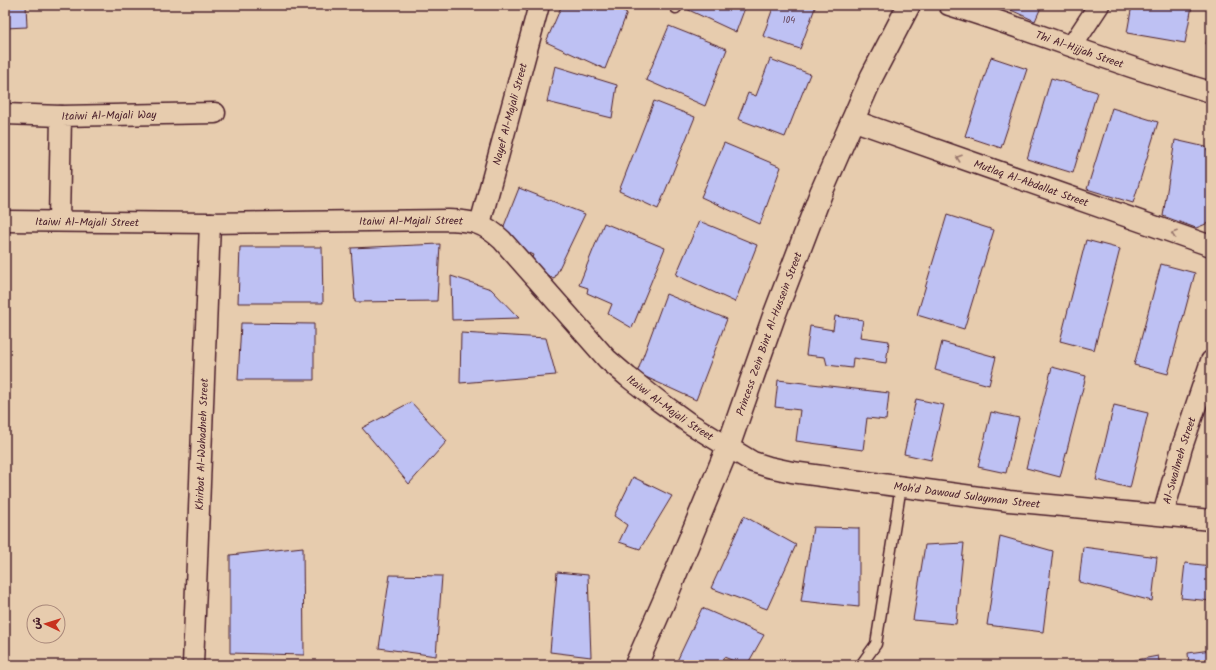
<svg xmlns="http://www.w3.org/2000/svg" width="1216" height="670" font-family="Kalam,'Playpen Sans Arabic',sans-serif">
<rect width="100%" height="100%" fill="#e7ccae"/>
<filter id="ink" filterUnits="userSpaceOnUse"><feTurbulence type="fractalNoise" baseFrequency=".025" numOctaves="2"/><feDisplacementMap in="SourceGraphic" scale="8" xChannelSelector="R" yChannelSelector="G"/><feConvolveMatrix kernelMatrix="1 2 1 2 8 2 1 2 1" color-interpolation-filters="sRGB"/></filter>
<g filter="url(#ink)">
<g fill="#bec1f3" stroke="#4a1f2b">
<polygon points="5,5 26,5 27,27 5,28"/>
<polygon points="562,5 609,5 627,13 605,69 546,42"/>
<polygon points="678,5 746,5 736,32"/>
<polygon points="774,5 816,5 800,49 763,36"/>
<polygon points="1000,5 1042,5 1035,21"/>
<polygon points="1132,5 1192,6 1185,43 1127,33"/>
<polygon points="1211,14 1211,45 1206,44"/>
<polygon points="669,26 727,49 705,106 646,80"/>
<polygon points="991,57 1027,69 1001,148 965,136"/>
<polygon points="770,59 810,74 785,137 738,119 748,93 756,96"/>
<polygon points="555,66 617,85 612,118 547,102"/>
<polygon points="1051,78 1097,92 1073,173 1027,159"/>
<polygon points="654,101 695,117 658,209 619,191"/>
<polygon points="1112,108 1158,122 1133,203 1087,189"/>
<polygon points="1175,140 1206,147 1211,158 1211,222 1196,228 1163,216"/>
<polygon points="724,143 781,167 760,224 701,197"/>
<polygon points="519,188 585,214 554,279 529,266 533,255 509,244 500,236"/>
<polygon points="947,215 994,230 964,329 917,315"/>
<polygon points="699,221 757,245 735,302 676,275"/>
<polygon points="604,223 665,248 632,328 608,314 612,304 587,293 588,288 579,285"/>
<polygon points="1086,240 1120,249 1094,350 1060,341"/>
<polygon points="440,244 437,301 355,302 351,248"/>
<polygon points="240,247 322,247 323,303 238,303"/>
<polygon points="1161,264 1195,273 1168,374 1134,365"/>
<polygon points="451,276 491,289 519,318 452,320"/>
<polygon points="666,294 727,319 696,400 637,373"/>
<polygon points="835,316 863,320 860,337 889,341 886,363 853,358 852,368 827,365 825,357 806,355 810,326 833,330"/>
<polygon points="241,323 314,324 314,380 238,380"/>
<polygon points="461,333 546,338 556,375 460,383"/>
<polygon points="942,342 996,357 989,385 935,370"/>
<polygon points="1052,367 1086,376 1060,477 1026,468"/>
<polygon points="778,380 889,393 886,420 867,418 863,450 796,441 800,410 775,407"/>
<polygon points="916,399 944,405 931,460 904,454"/>
<polygon points="411,402 447,441 409,484 362,428"/>
<polygon points="1114,405 1148,413 1130,488 1096,480"/>
<polygon points="991,412 1019,418 1006,473 978,467"/>
<polygon points="633,477 672,496 640,549 619,542 627,525 614,516"/>
<polygon points="744,516 796,545 767,609 711,588"/>
<polygon points="813,527 859,528 859,607 801,601"/>
<polygon points="1000,536 1053,551 1043,632 987,625"/>
<polygon points="964,543 956,624 913,620 925,545"/>
<polygon points="303,547 304,655 230,653 230,555"/>
<polygon points="1083,547 1157,557 1152,601 1079,582"/>
<polygon points="1185,563 1211,566 1211,601 1181,598"/>
<polygon points="557,572 588,575 591,657 550,652"/>
<polygon points="390,575 442,576 436,656 379,648"/>
<polygon points="702,608 764,635 747,665 744,665 724,657 717,665 680,665 676,663"/>
<polygon points="1211,650 1211,665 1189,665 1188,653"/>
<polygon points="1158,656 1160,665 1109,665"/>
</g>
<g fill="none" stroke-linecap="round" stroke-linejoin="round">
<defs>
<g id="lane">
<polyline points="676,8 677,5"/>
<polyline points="861,665 876,644 901,486"/>
</g>
<g id="street">
<path id="s1" d="M949,5C1037,32 1122,67 1211,92"/>
<polyline points="1072,46 1099,5"/>
<polyline points="5,114 61,116"/>
<path id="s2" d="M852,120L1211,246"/>
<path id="s3" d="M5,221L210,223L448,220C473,221 483,222 502,240L607,359L628,377L660,402L689,423L728,447L753,462L769,467L792,472L1009,501L1211,520"/>
<path id="s4" d="M59,221L61,116L215,113"/>
<path id="s5" d="M480,224L539,5"/>
<path id="s6" d="M1163,515L1182,447L1211,361"/>
<path id="s7" d="M193,665L210,223"/>
</g>
<g id="secondary">
<path id="s8" d="M636,665L668,592L728,447L774,316L821,193L872,76L909,5"/>
</g>
</defs>
<use href="#lane" stroke="#4a1f2b" stroke-width="13"/>
<use href="#street" stroke="#4a1f2b" stroke-width="23"/>
<use href="#secondary" stroke="#4a1f2b" stroke-width="25"/>
<use href="#lane" stroke="#e7ccae" stroke-width="10"/>
<use href="#street" stroke="#e7ccae" stroke-width="20"/>
<use href="#secondary" stroke="#e7ccae" stroke-width="22"/>
</g>
<defs><path id="oneway-chevron" d="M-2-3.5L2.5 0L-2 3.5" fill="none" stroke-width="1.6" stroke-linecap="round" stroke-linejoin="round"/></defs>
<g stroke="#98766c">
<use href="#oneway-chevron" transform="translate(959 158) rotate(-161)"/>
<use href="#oneway-chevron" transform="translate(1174 234) rotate(-161)"/>
</g>
</g>
<g text-anchor="middle" stroke-width="3" stroke-linejoin="round" paint-order="stroke">
<g font-size="9" fill="#67485d">
<text x="789" y="23">104</text>
</g>
<g font-size="11" fill="#4a1f2b" stroke="#e7ccae">
<text dy="4" stroke="none"><textPath href="#s1" startOffset="138">Thi Al-Hijjah Street</textPath></text>
<text dy="4" stroke="none"><textPath href="#s5" startOffset="114">Nayef Al-Majali Street</textPath></text>
<text dy="4" stroke="none"><textPath href="#s4" startOffset="153">Itaiwi Al-Majali Way</textPath></text>
<text dy="4" stroke="none"><textPath href="#s2" startOffset="190">Mutlaq Al-Abdallat Street</textPath></text>
<text dy="4" stroke="none"><textPath href="#s3" startOffset="82">Itaiwi Al-Majali Street</textPath></text>
<text dy="4" stroke="none"><textPath href="#s3" startOffset="406">Itaiwi Al-Majali Street</textPath></text>
<text dy="4" stroke="none"><textPath href="#s8" startOffset="357">Princess Zein Bint Al-Hussein Street</textPath></text>
<text dy="4" stroke="none"><textPath href="#s3" startOffset="741">Itaiwi Al-Majali Street</textPath></text>
<text dy="4" stroke="none"><textPath href="#s7" startOffset="221">Khirbat Al-Wahadneh Street</textPath></text>
<text dy="4" stroke="none"><textPath href="#s6" startOffset="57">Al-Swailmeh Street</textPath></text>
<text dy="4" stroke="none"><textPath href="#s3" startOffset="1057">Moh'd Dawoud Sulayman Street</textPath></text>
</g>
</g>
<rect width="1216" height="670" fill="none" stroke="#e7ccae" stroke-width="20"/>
<rect x="10" y="10" width="1196" height="650" fill="none" stroke="#4a1f2b" stroke-width="1.5" filter="url(#ink)"/>
<g transform="translate(46 624) rotate(274)"><circle r="19" fill="#e7ccae" stroke="#a8877a"/>
<path d="M0-3L7 15L0 10L-7 15Z" fill="#c8321e"/>
<text y="-6" font-size="11" font-weight="bold" text-anchor="middle" fill="#4a1f2b">ش</text>
</g>
</svg>
